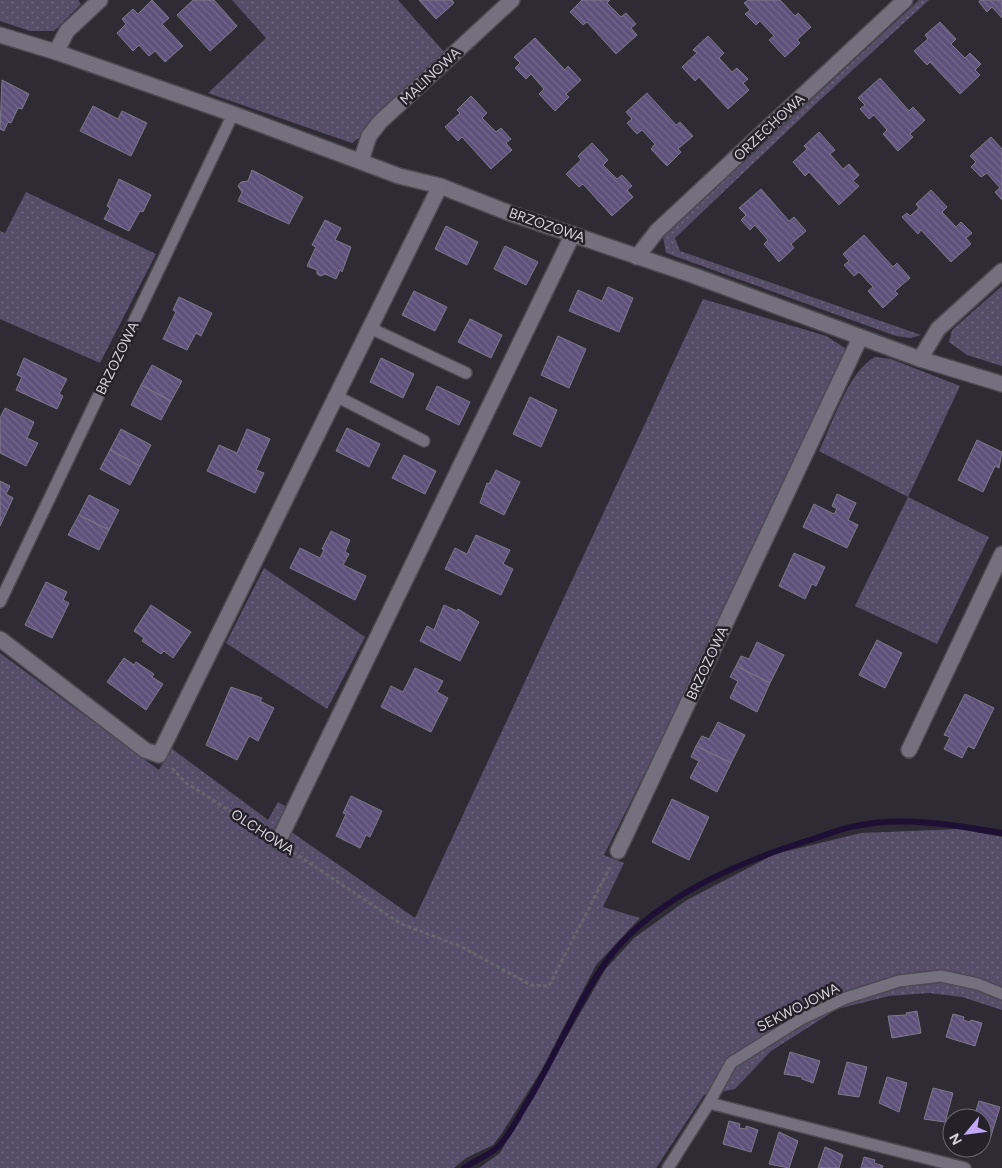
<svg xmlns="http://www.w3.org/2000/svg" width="1002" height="1168" font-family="Figtree,sans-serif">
<defs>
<pattern id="grass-dots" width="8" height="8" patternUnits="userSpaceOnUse" patternTransform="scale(1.25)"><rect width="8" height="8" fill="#564e69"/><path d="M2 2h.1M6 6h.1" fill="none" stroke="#6d677e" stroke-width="1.8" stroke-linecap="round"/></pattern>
<pattern id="building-back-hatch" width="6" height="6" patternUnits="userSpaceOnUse" patternTransform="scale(1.25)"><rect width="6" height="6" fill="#5e517b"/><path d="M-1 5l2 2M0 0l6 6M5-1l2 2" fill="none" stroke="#74698d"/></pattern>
</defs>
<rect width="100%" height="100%" fill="#2e2b35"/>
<g fill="url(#grass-dots)">
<polygon points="0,0 78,0 81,4 54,31 30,31 0,21"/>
<polygon points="232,0 398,0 444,52 364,128 359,138 352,143 208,93 266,38"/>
<polygon points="919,0 929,0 819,101 675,238 680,251 921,335 911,338 896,336 666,253 663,237"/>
<polygon points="26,192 156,254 100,363 0,319 0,231 5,233"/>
<polygon points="1002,286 1002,366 967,355 949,342 952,330"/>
<polygon points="703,299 826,336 845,348 842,366 723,617 604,855 624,863 603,907 640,918 596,965 541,1071 502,1133 493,1145 466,1158 454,1168 0,1168 0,653 159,770 171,748 268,820 278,802 299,814 290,831 415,918"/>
<path d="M875,357L891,359L960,386L908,497L989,537L937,644L855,606L908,497L819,451C832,425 849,370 875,357Z"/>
<polygon points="264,568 365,637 327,709 226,643"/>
<polygon points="959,829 1002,837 1002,1010 962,997 929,993 889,996 837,1009 771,1051 735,1089 704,1095 656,1168 479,1168 500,1153 605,970 634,938 687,900 775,854 861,833"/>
</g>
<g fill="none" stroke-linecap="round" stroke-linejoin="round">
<path stroke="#1e1035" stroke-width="6" d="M464,1168C475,1160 490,1155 499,1146C509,1135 516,1121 524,1108C552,1063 572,1013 601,969C646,900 740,861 816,838C829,834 842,828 856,826C903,816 955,825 1002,833"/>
</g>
<g fill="url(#building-back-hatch)" stroke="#7e7a87">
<polygon points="152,0 169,18 162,24 183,46 165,62 155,51 149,56 139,45 133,51 117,33 126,24 122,19 133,9 138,14"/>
<polygon points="193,0 214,0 237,26 210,51 177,15"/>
<polygon points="419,0 452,0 454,3 436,19"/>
<polygon points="582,0 610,0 607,3 621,17 626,13 636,24 631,28 637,35 616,54 587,22 583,25 570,12"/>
<polygon points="748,0 780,0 795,16 798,13 811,27 797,40 800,43 785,57 769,40 774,36 760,21 756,25 745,14 750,10 744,3"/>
<polygon points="980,0 1002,0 1002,18 992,7 987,12 979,2"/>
<polygon points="940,22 956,39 951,44 965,58 970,53 981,64 975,70 980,75 960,94 930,62 927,65 914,51 928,39 925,35"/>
<polygon points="708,36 724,53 719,58 732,72 737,68 748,79 743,83 749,90 728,109 699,77 695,81 682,67 697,53 693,50"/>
<polygon points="535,38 565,70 568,66 581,80 566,94 569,97 555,111 539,94 544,89 531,74 526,79 515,68 520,63 514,57"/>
<polygon points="880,78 909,111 913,107 925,120 910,134 913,137 898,151 883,134 887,130 874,115 869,119 860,109 865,105 858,98"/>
<polygon points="2,80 29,94 22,109 18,108 11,123 8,122 4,131 0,129"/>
<polygon points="647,93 676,125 680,122 693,136 678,149 681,152 667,166 651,149 655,144 642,130 637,134 627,123 632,119 626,112"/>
<polygon points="471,96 487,113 482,118 496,132 501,128 511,139 506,143 512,150 491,169 462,137 458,141 445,127 460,113 457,110"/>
<polygon points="93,106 118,119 122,111 147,123 131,156 80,131"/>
<polygon points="819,132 835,150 830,154 843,169 849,164 859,175 853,181 859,186 839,205 809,172 805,176 793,162 807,149 804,146"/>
<polygon points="991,137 1002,149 1002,200 995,192 1000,188 987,173 981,177 971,167 976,162 970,156"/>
<polygon points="592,143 608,160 603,165 617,179 622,175 632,186 627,190 633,197 612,216 583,184 579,187 566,174 581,160 578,156"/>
<polygon points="252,170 303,197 289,224 238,201 242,192 238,186 241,182 248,181"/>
<polygon points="119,179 151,195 143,212 140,211 129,231 104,219 110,208 107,206"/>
<polygon points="761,189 789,221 794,217 806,231 791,244 794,248 779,262 764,244 768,240 755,225 750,230 741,220 746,215 739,208"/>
<polygon points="931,190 947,207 942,212 956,227 961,222 972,233 966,238 971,244 951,262 921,230 918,234 902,217 907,213 910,216 919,208 916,204"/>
<polygon points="325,220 341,228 335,240 351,247 342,272 340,270 336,279 325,274 321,276 317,274 317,270 307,266 316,247 312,245"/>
<polygon points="446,226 478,242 467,265 435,249"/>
<polygon points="864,235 893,267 897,263 910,278 895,291 898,294 883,308 868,291 873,287 859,272 854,276 844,265 849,261 843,254"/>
<polygon points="505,246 538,262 526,285 494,269"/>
<polygon points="608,287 633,298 619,332 569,311 578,290 602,301"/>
<polygon points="414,291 447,307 435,331 402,315"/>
<polygon points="179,297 212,313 201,336 196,333 187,350 163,339 176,312 173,310"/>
<polygon points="470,319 502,335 491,358 458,342"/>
<polygon points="558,336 586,349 569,388 541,375"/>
<polygon points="24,358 67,379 59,394 63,396 57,409 16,390 22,377 17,375"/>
<polygon points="381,358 414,374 403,398 370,382"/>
<polygon points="152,365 182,381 171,401 141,385"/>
<polygon points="141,385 171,401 161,420 131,405"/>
<polygon points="437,386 470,402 459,425 426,409"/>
<polygon points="530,397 557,410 541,447 513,434"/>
<polygon points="5,408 34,422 27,438 38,443 26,466 0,453 0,418"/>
<polygon points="347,428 380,444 369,467 336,451"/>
<polygon points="121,429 151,445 140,466 110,450"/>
<polygon points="247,429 270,439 256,470 264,473 255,493 207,471 219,445 237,453"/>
<polygon points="977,440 1002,452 999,468 995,466 983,492 958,480"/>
<polygon points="110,450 140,466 130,485 100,469"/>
<polygon points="404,455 436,471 425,494 392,478"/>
<polygon points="496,470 520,482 504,515 480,503 487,483 489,484"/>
<polygon points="0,481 10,486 6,494 13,498 0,526"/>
<polygon points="837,494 856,503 848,520 858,525 847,548 803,527 814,504 834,514 837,509 832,506"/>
<polygon points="89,495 119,510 109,530 79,515"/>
<polygon points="79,515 109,530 99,550 68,535"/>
<polygon points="331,531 350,540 345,552 349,554 343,565 366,576 355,600 290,568 300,548 320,558 324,550 322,549"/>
<polygon points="476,535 510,550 503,564 513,569 501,595 445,569 455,548 467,554"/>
<polygon points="794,553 825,567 816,586 812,584 805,599 779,586"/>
<polygon points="46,582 67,592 63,600 69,603 52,638 25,625"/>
<polygon points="151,605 191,632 173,658 164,651 161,654 142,641 144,638 134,631"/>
<polygon points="444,605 457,611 458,609 479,622 460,661 420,641 427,626 434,630"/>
<polygon points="877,640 902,653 885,688 859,675"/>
<polygon points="757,642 784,655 770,683 736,666 741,656 749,659"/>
<polygon points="124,658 134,665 136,662 154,674 152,677 163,684 146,710 107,682"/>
<polygon points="736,666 770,683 757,712 730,698 738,681 730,677"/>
<polygon points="415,668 443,681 437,692 448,698 431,732 381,707 391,686 403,692"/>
<polygon points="231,687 262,698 260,701 274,708 258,741 249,736 237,760 206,745"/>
<polygon points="965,694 994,708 974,749 968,746 962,758 944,749 950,737 944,735"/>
<polygon points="718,722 745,735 731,763 696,746 702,736 709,739"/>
<polygon points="696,746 731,763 717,792 690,778 699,761 691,757"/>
<polygon points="351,796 382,811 370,837 366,835 360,848 336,836 346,814 343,813"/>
<polygon points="672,799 709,817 689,860 652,842"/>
<polygon points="917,1011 921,1033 892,1038 888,1016 907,1015 906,1013"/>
<polygon points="953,1014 964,1017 963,1020 970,1022 971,1020 982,1023 975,1046 946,1037"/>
<polygon points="790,1052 820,1061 813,1083 802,1079 802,1077 784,1074"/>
<polygon points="847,1062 867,1067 859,1097 838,1094"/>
<polygon points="887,1077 907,1083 899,1112 879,1103"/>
<polygon points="933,1088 953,1093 945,1122 924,1119"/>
<polygon points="979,1101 1000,1107 990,1139 982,1137 982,1118 974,1118"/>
<polygon points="729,1121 740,1124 739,1128 746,1129 746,1126 758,1130 751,1152 723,1144"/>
<polygon points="779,1132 798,1141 789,1168 769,1164"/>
<polygon points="825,1147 843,1155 839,1168 818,1168"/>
<polygon points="864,1157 875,1160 874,1163 883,1166 882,1168 861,1168"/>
</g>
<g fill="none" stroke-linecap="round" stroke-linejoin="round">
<defs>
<g id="lane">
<polyline points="370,328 466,373"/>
<polyline points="336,396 424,441"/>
<polyline points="0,602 233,114"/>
<polyline points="709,1103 965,1168"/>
<polyline points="668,1168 709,1103 731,1063 801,1019 846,998 899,981 941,976 978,984 1002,994"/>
</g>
<g id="street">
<polyline points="0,35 56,52 233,114 399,176 440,186 512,214 695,276 920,359 1002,384"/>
<polyline points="56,52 67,31 100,0"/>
<polyline points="361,161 369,136 380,122 512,0"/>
<polyline points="637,257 657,231 905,0"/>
<polyline points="920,359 938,329 1002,271"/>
<polyline points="0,639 145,750 159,755 440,186"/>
<polyline points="909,750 1002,554"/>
<polyline points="278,842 573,234"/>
<polyline points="618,851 860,338"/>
</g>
</defs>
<use href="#lane" stroke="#4b4952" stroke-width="14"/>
<use href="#street" stroke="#4b4952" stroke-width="18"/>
<g stroke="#66646d" stroke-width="3" stroke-dasharray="4 2.5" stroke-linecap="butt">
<polyline points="172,768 185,782 264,833"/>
<polyline points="293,852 401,924 460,946 531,985 549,986 610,867"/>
</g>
<use href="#lane" stroke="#74707d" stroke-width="11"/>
<use href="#street" stroke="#74707d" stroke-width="15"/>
</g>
<g text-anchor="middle" stroke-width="5" stroke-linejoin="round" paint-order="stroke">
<g font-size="14" fill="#d5d3da" stroke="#24212b">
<text transform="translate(430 76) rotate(-43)" y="5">MALINOWA</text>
<text transform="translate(769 127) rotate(-43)" y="5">ORZECHOWA</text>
<text transform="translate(547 225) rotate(19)" y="5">BRZOZOWA</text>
<text transform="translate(117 358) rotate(-64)" y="5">BRZOZOWA</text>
<text transform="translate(707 663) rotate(-65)" y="5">BRZOZOWA</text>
<text transform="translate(263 832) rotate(33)" y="5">OLCHOWA</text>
<text transform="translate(798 1007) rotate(-27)" y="5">SEKWOJOWA</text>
</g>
</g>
<g transform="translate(967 1133) rotate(241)"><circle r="24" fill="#24212b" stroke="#6b6871"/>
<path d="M0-4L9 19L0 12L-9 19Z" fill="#c0a8f4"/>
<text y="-8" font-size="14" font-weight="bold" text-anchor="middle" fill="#d5d3da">N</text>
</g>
</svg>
